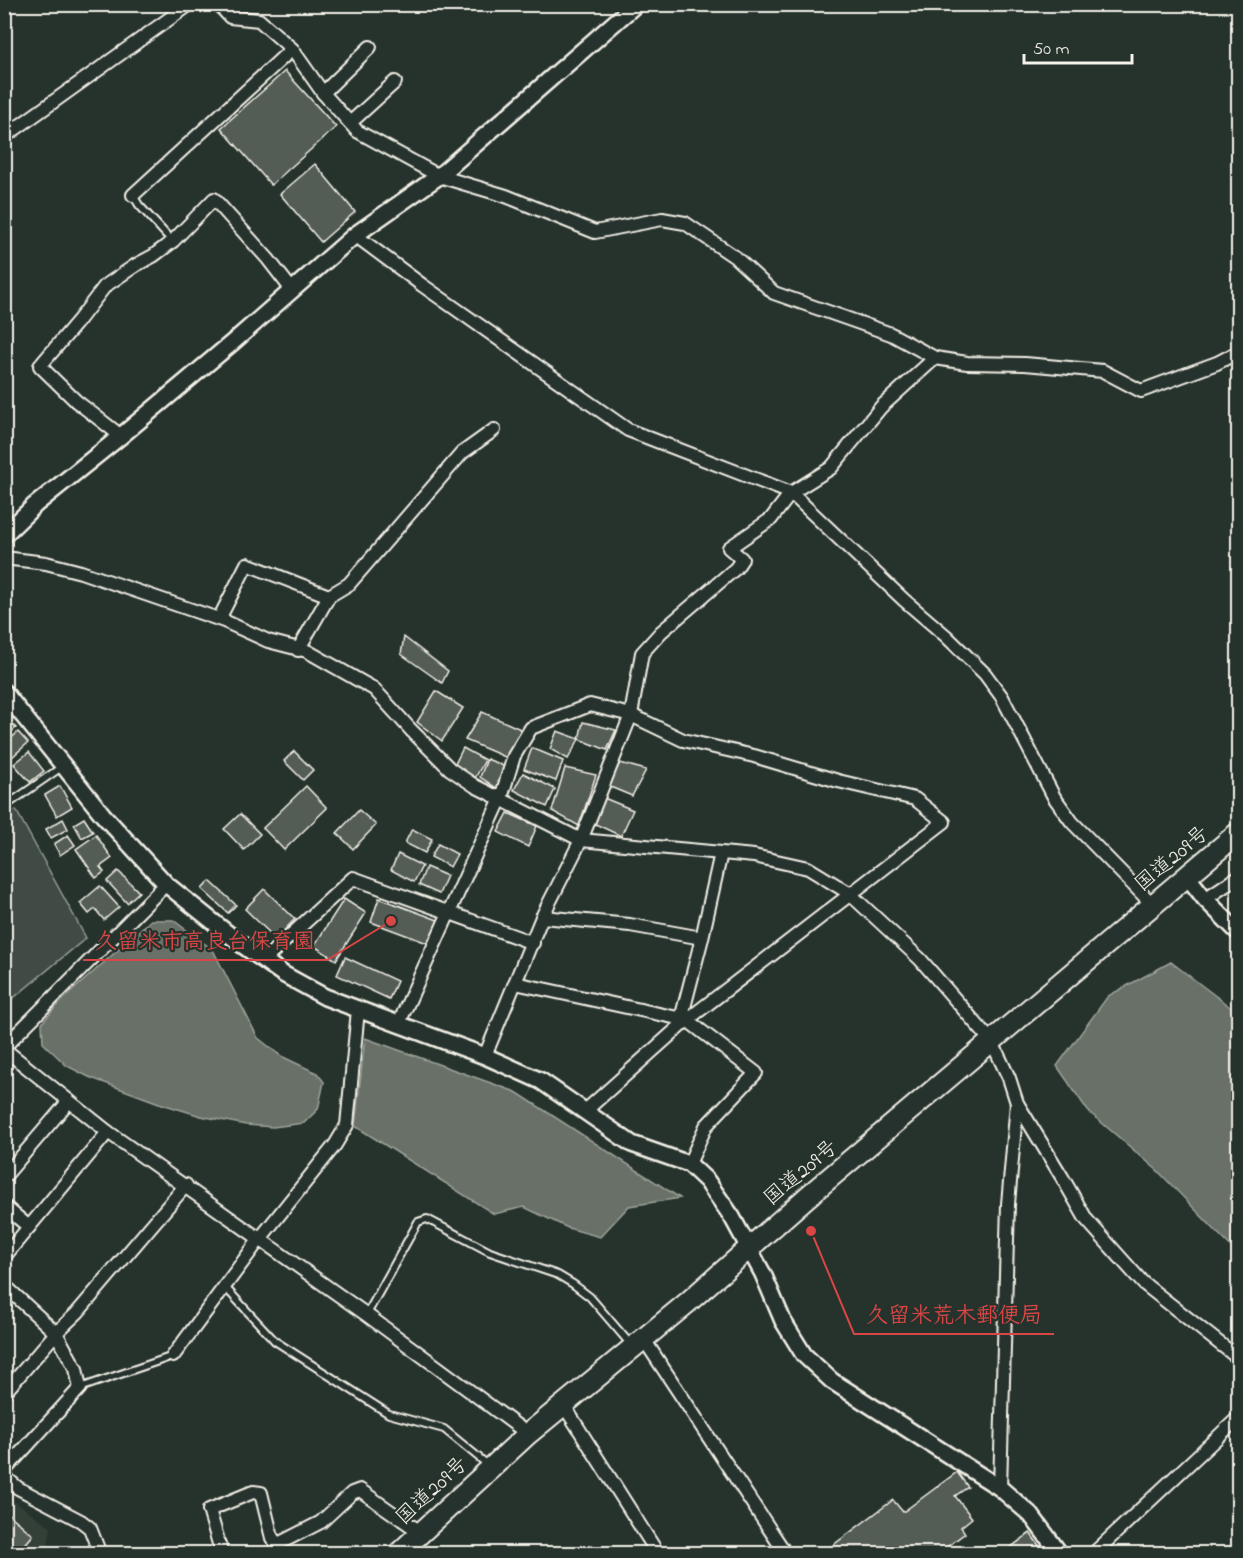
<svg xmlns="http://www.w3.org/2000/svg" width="1243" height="1558" font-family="'Indie Flower','Klee One',sans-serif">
<rect width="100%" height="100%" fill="#26332d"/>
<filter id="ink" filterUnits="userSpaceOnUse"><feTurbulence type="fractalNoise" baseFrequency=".0167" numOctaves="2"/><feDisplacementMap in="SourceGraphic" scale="12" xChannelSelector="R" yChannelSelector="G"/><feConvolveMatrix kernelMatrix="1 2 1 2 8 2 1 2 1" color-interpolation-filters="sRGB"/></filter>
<g filter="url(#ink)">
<polygon fill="#333f39" points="4,1494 51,1527 47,1553 5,1553"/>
<polygon fill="#414b45" stroke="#9a9e96" stroke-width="1.5" points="16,810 86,938 11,1000 4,996 4,818"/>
<g fill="#676f68" stroke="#9fa39b" stroke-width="1.5">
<polygon points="151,920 173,920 213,950 258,1038 281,1056 317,1073 324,1082 318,1109 304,1123 273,1127 246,1125 201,1116 159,1103 89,1077 67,1066 43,1043 42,1023 59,1003"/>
<polygon points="1171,962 1238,1013 1238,1254 1157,1170 1088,1111 1057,1066 1108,996"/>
<polygon points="365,1038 516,1092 680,1198 629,1206 600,1237 568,1228 524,1207 494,1214 355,1126"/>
</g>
<g fill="#525c55" stroke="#f4f1e8" stroke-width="1.5">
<polygon points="285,71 336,127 271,185 221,128"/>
<polygon points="315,164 355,212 321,242 280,194"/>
<polygon points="404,637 448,671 442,683 401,654"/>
<polygon points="436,691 463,708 442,741 417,722"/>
<polygon points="482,712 525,731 510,759 465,740"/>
<polygon points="4,716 16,728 4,738"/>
<polygon points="583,722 616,730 607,750 579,739"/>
<polygon points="557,731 579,739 568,759 550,749"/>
<polygon points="18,732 28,743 4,764 4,745"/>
<polygon points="463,748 485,760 474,780 454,766"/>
<polygon points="532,748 563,761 556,781 524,769"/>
<polygon points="294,751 313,770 303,780 284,761"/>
<polygon points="29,752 44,771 30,782 14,764"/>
<polygon points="487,759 506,767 501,791 480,777"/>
<polygon points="620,763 646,770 632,796 608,786"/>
<polygon points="565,768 596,775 579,826 552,811"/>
<polygon points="523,773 555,789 547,807 514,790"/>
<polygon points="60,786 72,807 57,816 45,795"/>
<polygon points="306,786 327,808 284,850 263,828"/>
<polygon points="604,798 633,810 621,836 591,822"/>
<polygon points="359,810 376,825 353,849 337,833"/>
<polygon points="508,813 537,826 528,847 498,832"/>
<polygon points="240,814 260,834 244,850 224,829"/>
<polygon points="84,818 93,832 82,838 74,824"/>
<polygon points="63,819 68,829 51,838 46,829"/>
<polygon points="412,829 432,839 425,853 405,843"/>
<polygon points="68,835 75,845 60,855 54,844"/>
<polygon points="96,835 112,858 100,867 104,872 96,878 76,849"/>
<polygon points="438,844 457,854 450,867 431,857"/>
<polygon points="398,854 422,866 414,882 391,870"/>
<polygon points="426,867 447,876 439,894 419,885"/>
<polygon points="118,871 139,892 127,903 107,881"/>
<polygon points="210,881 236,905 228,913 202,889"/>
<polygon points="100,886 119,907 104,920 95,909 89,914 80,903"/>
<polygon points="264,889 295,919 276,939 245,909"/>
<polygon points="379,898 438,920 430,944 371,922"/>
<polygon points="344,899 366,913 336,960 314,946"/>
<polygon points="345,957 397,981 389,999 337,975"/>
<polygon points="957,1472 968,1487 955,1496 972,1518 961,1527 965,1533 938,1554 824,1552 893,1500 903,1512"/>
<polygon points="4,1510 33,1535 17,1554 4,1554"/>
<polygon points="1030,1533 1045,1554 1002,1554"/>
</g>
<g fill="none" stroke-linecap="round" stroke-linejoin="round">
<defs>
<g id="service">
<polyline points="133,195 139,205 172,241"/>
<polyline points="4,807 63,766"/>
<polyline points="224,1286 275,1341 389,1414 444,1429 488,1465"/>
<polyline points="367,1314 418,1222 427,1219 490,1252 558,1275 573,1284 590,1297 632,1346"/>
<polyline points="80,1388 173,1356"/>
</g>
<g id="minor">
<polyline points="218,4 230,17 259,20 292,49 323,93 357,131 439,176 506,196 595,232 662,219 685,223 735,257 774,293 891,334 935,358 967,363 1025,364 1103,371 1141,391 1217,363 1238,352"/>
<polyline points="323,93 370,47"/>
<polyline points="350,123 395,82"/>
<polyline points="4,137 190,4"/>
<polyline points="133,195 292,49"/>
<polyline points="355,235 422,285 628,430 791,493 904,600 946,636 985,674 1002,697 1054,797 1072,822 1153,905"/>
<polyline points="121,436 76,401 40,366 79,320 105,286 136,265 153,256 173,241 214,199 268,259 292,290"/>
<polyline points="4,558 46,563 81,572 224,621 268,641 307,651 374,689 411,730 450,769 475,786 581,840 754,856 808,868 849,893 920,959 992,1042 1009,1078 1017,1103 1062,1177 1086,1219 1143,1283 1238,1358"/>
<polyline points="219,619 247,564 329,596"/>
<polyline points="298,650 329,596 349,584 462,453 494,430"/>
<polyline points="1205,899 1238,877"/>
<polyline points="542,917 630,925 702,938"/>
<polyline points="264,960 353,878 533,943"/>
<polyline points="515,983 687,1020 756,1073 706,1126 689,1164"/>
<polyline points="681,1019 702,938 721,853"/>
<polyline points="398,1025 501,798 514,756 531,728 590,705 631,715 683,740 754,756 838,781 915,799 944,822 687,1020 584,1112"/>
<polyline points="4,1047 166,884"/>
<polyline points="4,1049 108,1132 367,1315 528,1434"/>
<polyline points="485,1056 542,917 581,840 631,715 642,653 661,632 736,568 742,559 729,548 771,519 791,493 831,468 881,407 935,358"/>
<polyline points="4,1177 69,1101"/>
<polyline points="4,1206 29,1227"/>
<polyline points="4,1257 108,1132"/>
<polyline points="4,1285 56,1333 76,1369 80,1388 4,1471"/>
<polyline points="643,1338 782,1548"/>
<polyline points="173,1356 259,1240 335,1145 347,1125 358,1010"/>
<polyline points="4,1393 56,1333 77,1313 186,1185"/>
<polyline points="563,1404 658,1554"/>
<polyline points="4,1476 18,1488 81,1521 90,1528 100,1554"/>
<polyline points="1000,1488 1008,1204 1017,1103"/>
<polyline points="222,1554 209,1510 253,1492 261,1493 272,1538 278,1544 321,1522 352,1493 360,1490 420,1532"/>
<polyline points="1093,1554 1238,1418"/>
</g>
<g id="tertiary">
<polyline points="4,535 35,505 121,436 233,342 355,235 439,176 636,4"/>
<polyline points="4,692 103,815 166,884 241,944 283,974 325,997 485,1056 541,1081 632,1144 689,1164 707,1181 732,1217 763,1274 783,1321 804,1355 832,1381 1000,1488 1031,1515 1060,1554"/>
<polyline points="1187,876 1205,899 1238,932"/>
</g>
<polyline id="trunk" points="398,1554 528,1434 687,1303 807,1197 1238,833"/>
</defs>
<use href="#service" stroke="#f4f1e8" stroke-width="10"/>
<use href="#minor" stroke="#f4f1e8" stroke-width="16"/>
<use href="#tertiary" stroke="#f4f1e8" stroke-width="20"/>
<use href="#trunk" stroke="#f4f1e8" stroke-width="24"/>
<use href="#service" stroke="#26332d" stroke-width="6"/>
<use href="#minor" stroke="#26332d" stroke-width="12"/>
<use href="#tertiary" stroke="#26332d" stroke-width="15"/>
<use href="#trunk" stroke="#26332d" stroke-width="20"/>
</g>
</g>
<g text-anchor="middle" stroke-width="4.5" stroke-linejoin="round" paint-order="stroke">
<g font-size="21" fill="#f4f1e8" stroke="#26332d">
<text transform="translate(1171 858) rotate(-40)" y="7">国道209号</text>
<text transform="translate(800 1172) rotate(-40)" y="7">国道209号</text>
<text transform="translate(431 1490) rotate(-43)" y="7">国道209号</text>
</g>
</g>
<path fill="none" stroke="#da4645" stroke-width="2" d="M391 921L327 960H83M811 1231L854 1334H1054"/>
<g fill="#da4645" stroke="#26332d" stroke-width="2">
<circle cx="391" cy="921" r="6"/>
<circle cx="811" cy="1231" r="6"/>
</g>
<g font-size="22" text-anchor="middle" font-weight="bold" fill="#da4645" stroke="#26332d" stroke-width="4.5" stroke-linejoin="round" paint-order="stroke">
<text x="205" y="948">久留米市高良台保育園</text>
<text x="954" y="1322">久留米荒木郵便局</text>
</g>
<rect width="1243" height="1558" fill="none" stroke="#26332d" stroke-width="24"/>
<rect x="12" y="12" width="1219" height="1534" fill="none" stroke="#f4f1e8" stroke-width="2" filter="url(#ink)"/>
<path d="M1024 54v9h108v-9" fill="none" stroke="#f4f1e8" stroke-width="3"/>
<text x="1033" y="54" font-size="18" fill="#f4f1e8" stroke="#26332d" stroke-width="4.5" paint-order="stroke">50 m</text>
</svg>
